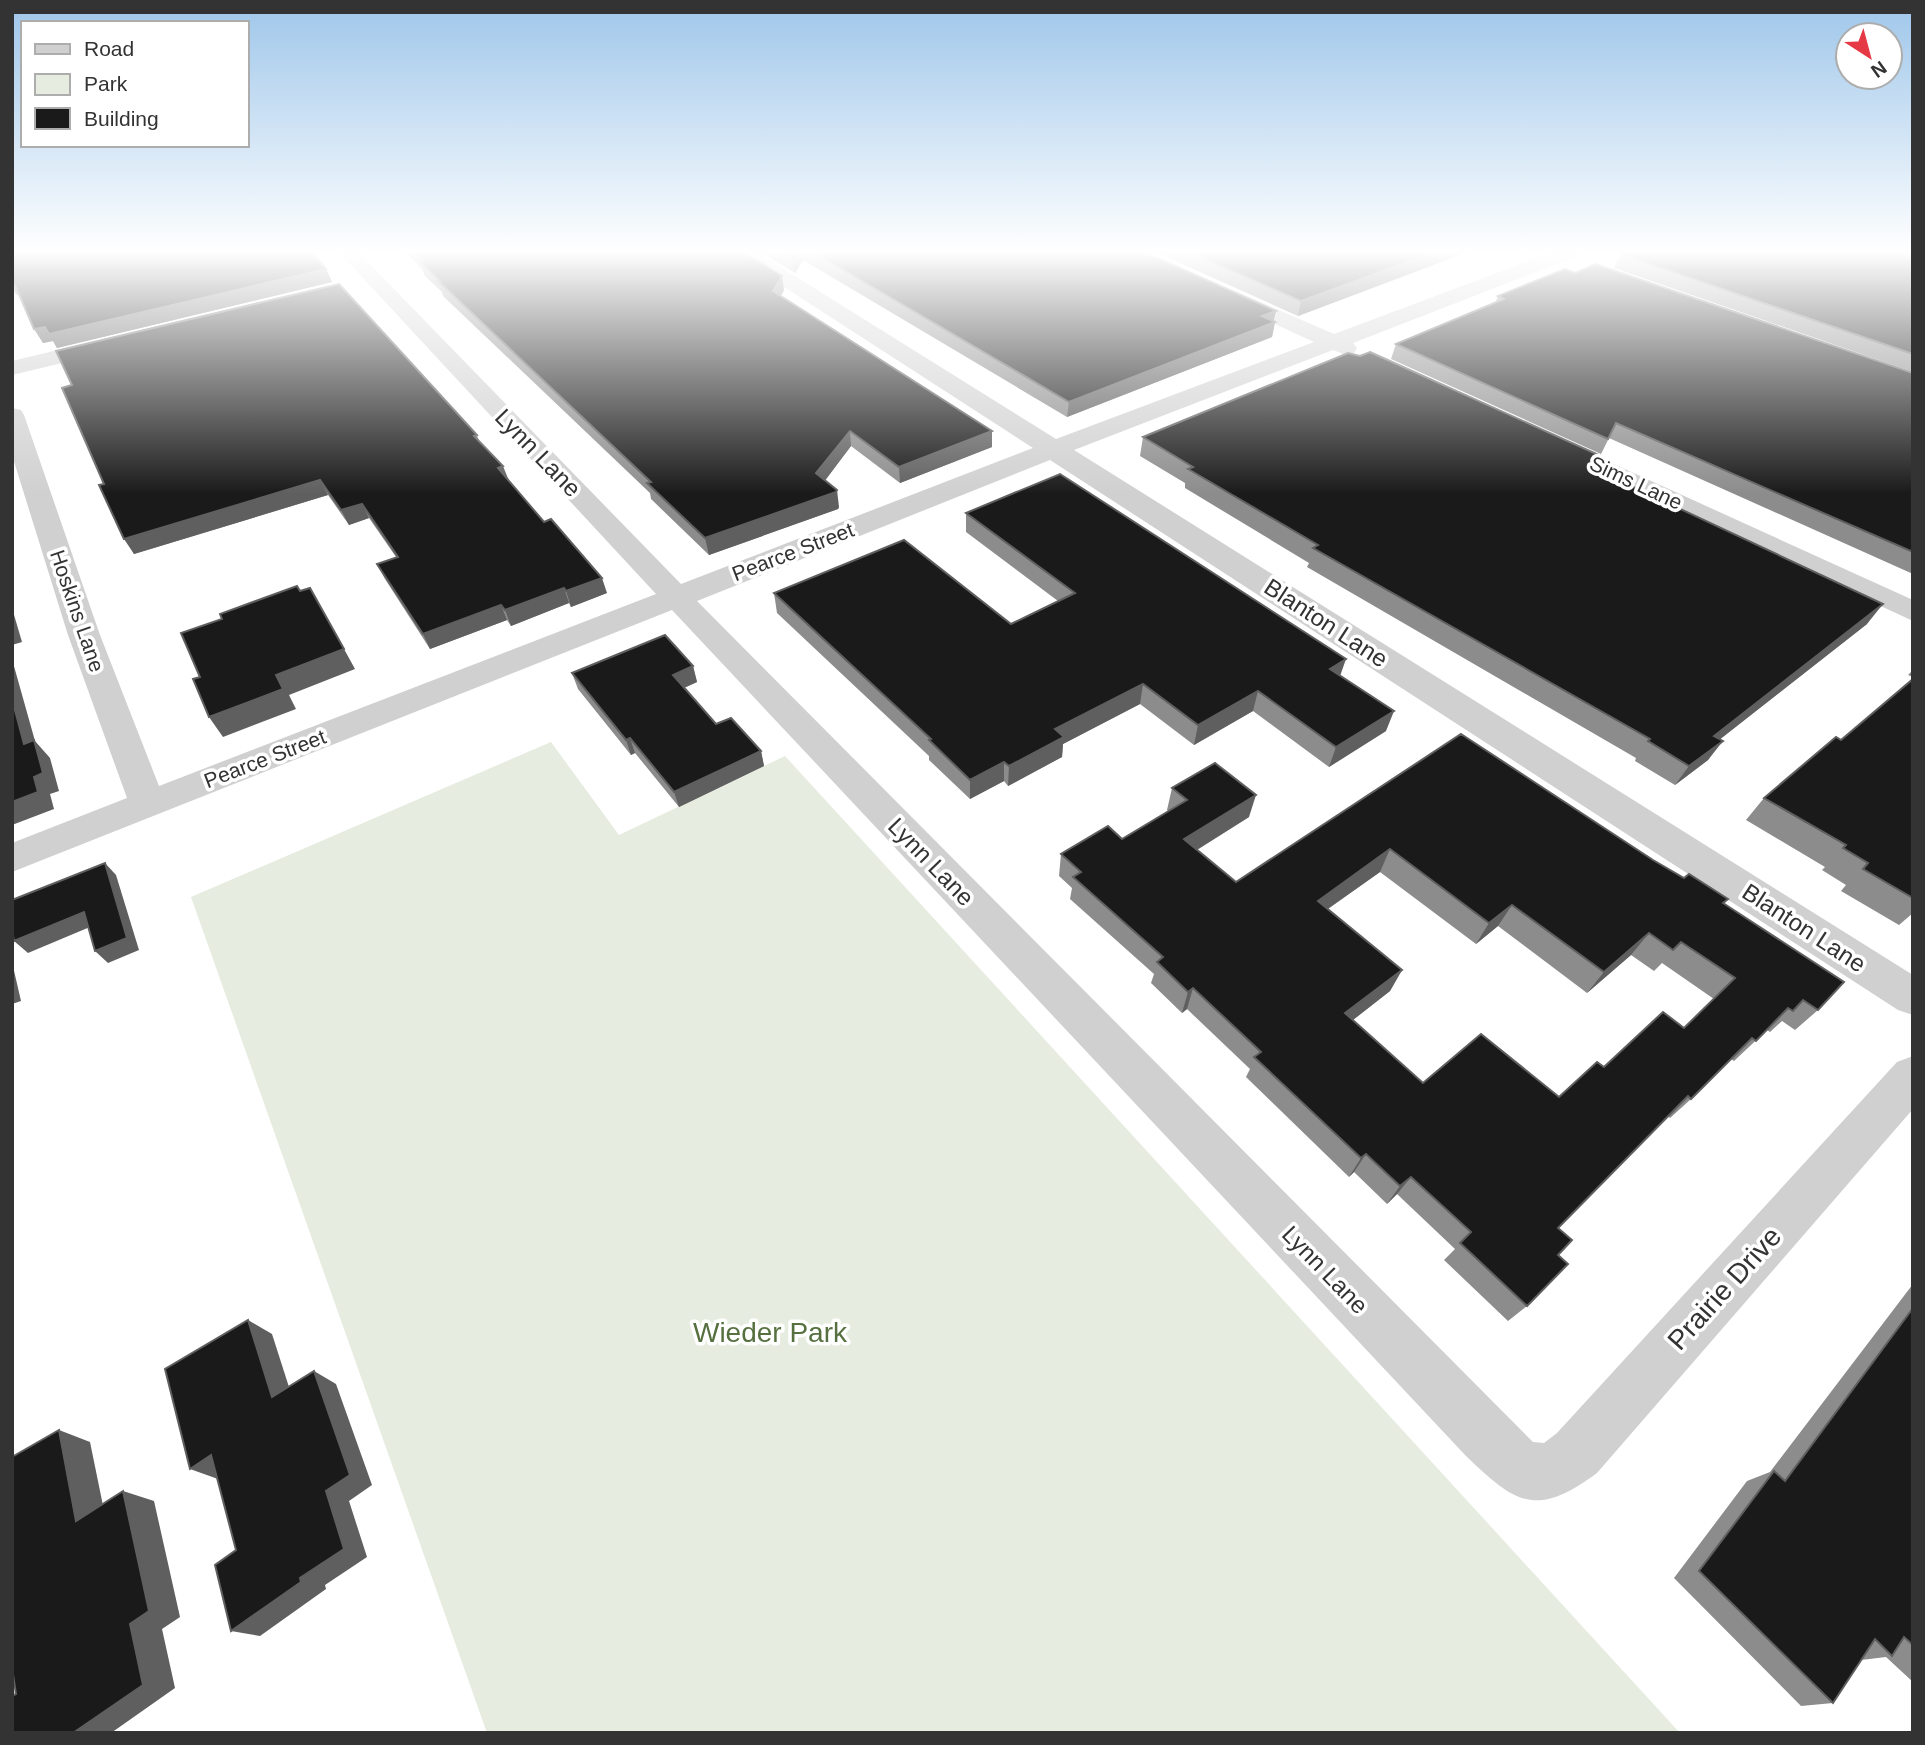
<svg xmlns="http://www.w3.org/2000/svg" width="1925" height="1745" font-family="Arial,sans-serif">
<rect width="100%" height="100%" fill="#fff"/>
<polygon fill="#e6ecdf" points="551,742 619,835 785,756 1680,1733 487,1733 191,897"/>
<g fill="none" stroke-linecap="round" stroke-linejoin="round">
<g fill="#d0d0d0" fill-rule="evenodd">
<path d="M337,250H356L681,584L1033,448L733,254L731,250H753L1056,439L1314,342L1221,299L1218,295L1221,291H1235L1334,334L1558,250H1584L1582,254L1353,343L1357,348L1354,353L1346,355L1333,350L1074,450L1913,975V1015L1898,1010L1050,460L697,601L1533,1442L1544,1443L1557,1433L1897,1062L1913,1056V1109L1597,1473C1536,1518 1516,1504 1466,1456L672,610L12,872V843L127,798L68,635L12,455V408L21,410L24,415L100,635L159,786L656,594Z"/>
<polygon points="108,338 116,340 119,345 116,350 12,375 12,361"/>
<polygon points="1550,435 1913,600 1913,621 1541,448 1537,443 1541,438"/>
</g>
</g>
<g fill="#8c8c8c" fill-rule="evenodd">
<polygon points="12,250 326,269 332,282 57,348 53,341 43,343 20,296 16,294 12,288"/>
<polygon points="403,250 741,250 784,290 781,296 992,431 992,447 900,483 851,446 825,480 839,507 838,509 709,555 651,499 650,493 443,296 442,292 425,276 422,269"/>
<polygon points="757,250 1140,250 1276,311 1273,322 1275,322 1272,337 1067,417 803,260 795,273"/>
<polygon points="1151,250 1473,250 1298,316"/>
<polygon points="1913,250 1913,372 1614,268 1620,254"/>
<polygon points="1575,273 1913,373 1913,574 1609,438 1601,454 1391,359 1396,344 1495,303 1498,296"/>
<polygon points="477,435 479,441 508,480 607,593 571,607 569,603 511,626 507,620 430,649 385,579 377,564 396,557 369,518 349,525 328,495 134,554 99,485"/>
<polygon points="1143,437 1595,469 1867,624 1720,739 1708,760 1675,785 1635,761 1636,758 1307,567 1309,563 1185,488 1185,483 1140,456"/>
<polygon points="966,513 1386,731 1329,767 1253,711 1194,745 1140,704 1063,744 1062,757 1008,786 1004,781 970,799 929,760 929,756 777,613 774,593 1011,624 1058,601 966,532"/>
<polygon points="693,666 697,682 684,688 716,724 761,751 764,766 679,807 635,753 631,755 578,689 572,673"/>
<polygon points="1913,670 1913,677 1908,675"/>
<polygon points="1913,679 1913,913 1899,925 1841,891 1846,885 1822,870 1825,867 1746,820 1764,798 1841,740"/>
<path d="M1461,734L1653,860L1684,878L1728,899L1724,904L1818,1010L1795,1030L1782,1021L1770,1032L1767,1030L1734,1061L1731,1059L1691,1099L1670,1118L1668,1116L1558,1228V1255L1527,1306L1508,1321L1444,1260L1455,1249L1397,1194L1387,1204L1354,1172L1349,1177L1246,1077L1250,1069L1187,1009L1182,1013L1151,983L1154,974L1070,899L1072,888L1059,876L1061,854L1122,839L1168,811L1167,810L1172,788L1249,817L1197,850L1236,882ZM1380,872L1476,944L1498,926L1587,993L1631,955L1654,971L1662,963L1714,999L1684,1028L1604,1067L1559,1097L1423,1083L1353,1020L1390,991L1402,970L1328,909Z"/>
<polygon points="1913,1284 1913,1682 1886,1657 1861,1660 1833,1703 1801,1706 1674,1578 1747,1481 1770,1472"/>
</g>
<g fill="#5f5f5f">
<polygon points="799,250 802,250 803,260 795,273 793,259"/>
<polygon points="1440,250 1473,250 1298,316 1301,301"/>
<polygon points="326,269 332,282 57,348 53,341 43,343 34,329"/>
<polygon points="782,276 784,290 775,306 773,291"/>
<polygon points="1276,311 1273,323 1275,322 1272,337 1067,417 1069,402"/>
<polygon points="850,431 851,446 818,490 816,473"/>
<polygon points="992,431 992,447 900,483 899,467"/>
<polygon points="503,466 509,481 498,468"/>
<polygon points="320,480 328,495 134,554 124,539"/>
<polygon points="837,490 839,507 838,509 709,555 705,538"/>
<polygon points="362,504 369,518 349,525 341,510"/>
<polygon points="602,578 607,593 571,607 566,591"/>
<polygon points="564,588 569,603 511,626 505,610"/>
<polygon points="1883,604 1867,624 1700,755 1714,736"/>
<polygon points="501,605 507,620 430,649 423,634"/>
<polygon points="12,608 22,642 12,645"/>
<polygon points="344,649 355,669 289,695 296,709 223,737 209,717 276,675"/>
<polygon points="12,659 35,741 50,758 59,791 50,794 54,809 12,825 12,802 24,744 12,699"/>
<polygon points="1346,659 1339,679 1330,669"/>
<polygon points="693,666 697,682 677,691 673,675"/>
<polygon points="1143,684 1140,704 1063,744 1062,757 1008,786 1009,766 1055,729"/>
<polygon points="1258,691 1253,711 1194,745 1198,725"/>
<polygon points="1394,711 1386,731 1329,767 1336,747"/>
<polygon points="630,738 635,753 631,755 626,740"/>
<polygon points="1723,741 1708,760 1675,785 1689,766"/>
<polygon points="761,751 764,766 679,807 674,792"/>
<polygon points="1004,762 1004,781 970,799 970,780"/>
<polygon points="1256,795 1249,817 1179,861 1184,839"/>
<polygon points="1390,849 1380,872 1309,922 1318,901"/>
<polygon points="105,863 116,875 139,950 108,963 95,951"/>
<polygon points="1512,905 1498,926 1476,944 1489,923"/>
<polygon points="84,912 97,924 28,953 14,941"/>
<polygon points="1649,933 1631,955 1587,993 1604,972"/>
<polygon points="12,962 21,1001 12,1004"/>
<polygon points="1402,970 1390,991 1335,1034 1345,1013"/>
<polygon points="1193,988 1187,1009 1182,1013 1188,992"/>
<polygon points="1366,1154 1354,1172 1349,1177 1361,1158"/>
<polygon points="1411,1177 1397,1194 1387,1204 1400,1186"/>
<polygon points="248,1320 272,1334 296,1409 272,1397"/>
<polygon points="314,1371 336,1384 372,1485 349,1501 367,1557 325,1585 326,1589 260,1636 231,1631 300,1578 326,1491"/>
<polygon points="59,1430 90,1442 108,1530 76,1521"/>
<polygon points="211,1455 218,1479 190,1469"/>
<polygon points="123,1491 154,1501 180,1617 162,1629 175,1688 111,1733 73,1733 130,1624"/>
</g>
<g fill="#1a1a1a" stroke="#5f5f5f" stroke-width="2" fill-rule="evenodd">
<polygon points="12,250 310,250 326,269 49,334 45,327 34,329 15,285 12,284"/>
<polygon points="412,250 741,250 782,276 773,291 992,431 899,467 850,431 816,473 837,490 836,492 705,538 647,483 651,482 438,281 440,281 420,262 424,261"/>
<polygon points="778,250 799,250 793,259"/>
<polygon points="809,250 1140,250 1276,311 1262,316 1275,322 1069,402"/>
<polygon points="1185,250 1440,250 1301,301"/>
<polygon points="1630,250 1913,250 1913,354 1620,254"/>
<polygon points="1595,264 1913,373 1913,552 1616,423 1608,439 1396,344 1504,299 1498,296 1565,269 1575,273"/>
<polygon points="339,284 477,435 474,436 503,466 498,468 544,522 551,519 602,578 566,591 564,588 505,610 501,605 423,634 377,564 398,557 362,504 341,510 320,480 124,539 99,485 104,484 62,388 72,385 56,351"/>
<polygon points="1370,352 1601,456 1595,469 1883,604 1714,736 1723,741 1689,766 1648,741 1650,739 1313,548 1318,545 1188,469 1193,467 1143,437 1348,353 1360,356"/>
<polygon points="1060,474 1346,659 1330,669 1394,711 1336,747 1258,691 1198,725 1143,684 1055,729 1064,737 1009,766 1004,762 970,780 929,740 931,739 774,593 904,540 1011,624 1075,593 966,513"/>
<polygon points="297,586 300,591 310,588 344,649 276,675 283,689 209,717 193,679 200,677 181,633 222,619 220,614"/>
<polygon points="665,635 693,666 673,675 716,724 731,718 761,751 674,792 630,738 626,740 572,673"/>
<polygon points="1913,679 1913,898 1863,869 1868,863 1843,848 1846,845 1764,798 1836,737 1841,740"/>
<polygon points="12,699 24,744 34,740 43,773 34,777 38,792 12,802"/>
<path d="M1461,734L1653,860L1684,878L1689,874L1728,899L1723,903L1844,982L1818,1010L1803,1000L1793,1011L1788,1008L1756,1041L1752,1038L1691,1099L1688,1096L1558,1228L1572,1240L1558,1255L1568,1264L1527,1306L1460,1243L1471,1232L1411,1177L1400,1186L1366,1154L1361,1158L1254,1057L1261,1052L1193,988L1188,992L1157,962L1163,957L1073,877L1081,872L1061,854L1108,826L1122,839L1187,800L1172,788L1215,763L1256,795L1184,839L1236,882ZM1390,849L1489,923L1512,905L1604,972L1649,933L1673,950L1681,942L1735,978L1684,1028L1663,1012L1604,1067L1597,1062L1559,1097L1481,1034L1423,1083L1345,1013L1402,970L1318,901Z"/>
<polygon points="105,863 127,938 95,951 84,912 14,941 12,931 12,900"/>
<polygon points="1913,1308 1913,1645 1904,1637 1892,1656 1875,1639 1833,1703 1699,1571 1774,1471 1785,1481"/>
<polygon points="248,1320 272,1397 314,1371 350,1475 326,1491 344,1549 300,1578 301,1582 231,1631 215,1565 236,1550 211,1455 190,1469 165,1369"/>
<polygon points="59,1430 76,1521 123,1491 149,1611 130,1624 143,1685 73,1733 12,1733 12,1696 16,1694 12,1668 12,1457"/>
</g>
<linearGradient id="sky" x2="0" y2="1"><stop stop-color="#9ec6ea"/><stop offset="0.51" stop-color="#fff"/><stop offset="1" stop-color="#fff" stop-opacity="0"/></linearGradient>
<rect width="1925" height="494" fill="url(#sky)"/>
<g text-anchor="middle" stroke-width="7" stroke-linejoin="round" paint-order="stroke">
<g font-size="21" fill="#333" stroke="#fff">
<text transform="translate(1636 483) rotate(25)" y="7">Sims Lane</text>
<text transform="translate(793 552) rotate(-21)" y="7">Pearce Street</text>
<text transform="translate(77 611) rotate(71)" y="7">Hoskins Lane</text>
<text transform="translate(265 759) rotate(-21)" y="7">Pearce Street</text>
</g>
<g font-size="24" fill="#333" stroke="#fff">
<text transform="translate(538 453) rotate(46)" y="8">Lynn Lane</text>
<text transform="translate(1326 623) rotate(33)" y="8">Blanton Lane</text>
<text transform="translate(931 862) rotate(46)" y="8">Lynn Lane</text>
<text transform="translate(1804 928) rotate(33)" y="8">Blanton Lane</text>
<text transform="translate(1325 1270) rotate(46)" y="8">Lynn Lane</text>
</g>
<g font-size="28" fill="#333" stroke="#fff">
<text transform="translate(1724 1288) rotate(-48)" y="10">Prairie Drive</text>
</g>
<g font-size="28" fill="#56703f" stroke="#fff">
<text x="770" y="1342">Wieder Park</text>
</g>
</g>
<rect width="1925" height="1745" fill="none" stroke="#333333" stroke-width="28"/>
<rect x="21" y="21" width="228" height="126" fill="#ffffff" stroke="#adadad" stroke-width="2"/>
<rect x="35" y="44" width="35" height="10" fill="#d0d0d0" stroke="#adadad" stroke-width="2"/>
<text x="84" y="56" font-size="21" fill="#333333">Road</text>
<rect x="35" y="74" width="35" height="21" fill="#e6ecdf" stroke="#adadad" stroke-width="2"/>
<text x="84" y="91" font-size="21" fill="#333333">Park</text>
<rect x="35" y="108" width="35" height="21" fill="#1a1a1a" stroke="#adadad" stroke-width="2"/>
<text x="84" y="126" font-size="21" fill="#333333">Building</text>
<g transform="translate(1869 56) rotate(144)"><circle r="33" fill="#ffffff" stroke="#adadad" stroke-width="2"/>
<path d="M0-5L12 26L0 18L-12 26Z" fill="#e63946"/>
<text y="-10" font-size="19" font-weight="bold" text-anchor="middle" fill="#333333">N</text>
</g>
</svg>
